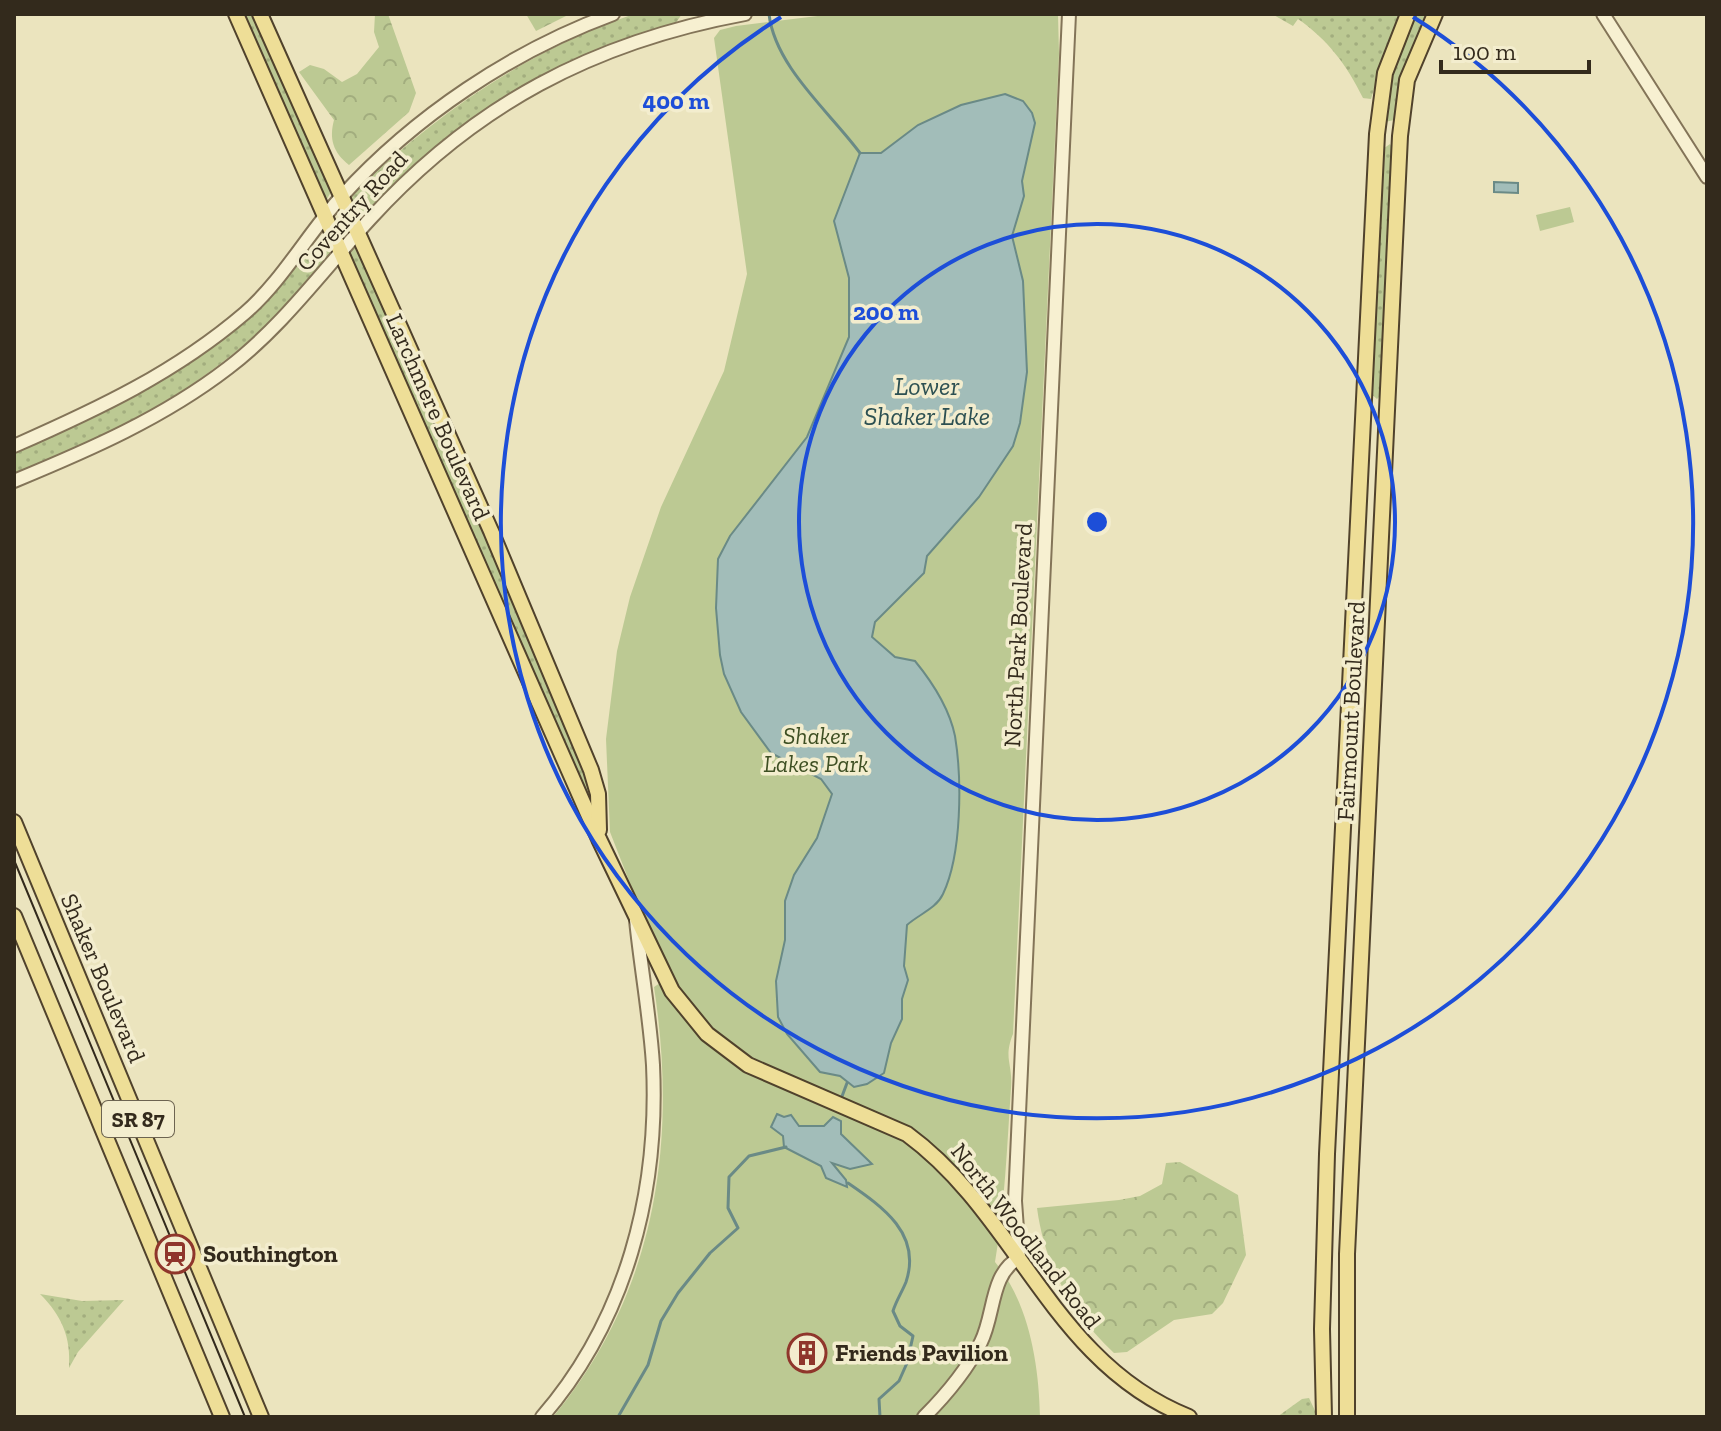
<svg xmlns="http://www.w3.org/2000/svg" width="1721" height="1431" font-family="'Zilla Slab',serif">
<defs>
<pattern id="grass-dots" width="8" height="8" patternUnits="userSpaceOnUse" patternTransform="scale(2)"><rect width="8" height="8" fill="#bcc993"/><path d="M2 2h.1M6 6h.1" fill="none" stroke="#a2ad7e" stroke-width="1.8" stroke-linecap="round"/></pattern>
<pattern id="forest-crowns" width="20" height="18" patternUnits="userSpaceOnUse" patternTransform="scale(2)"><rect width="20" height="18" fill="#bcc993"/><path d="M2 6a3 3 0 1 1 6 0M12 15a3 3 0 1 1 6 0" fill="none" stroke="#a2ad7e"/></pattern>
</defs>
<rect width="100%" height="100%" fill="#ebe4be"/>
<g fill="url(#grass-dots)">
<polygon points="239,14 254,14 332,190 327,199 322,198"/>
<path d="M634,14H682L675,24C546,61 463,118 368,212L362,215L351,203L353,194C435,114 525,52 634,14Z"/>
<path d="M1272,14H1402L1390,37L1371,99L1363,98C1347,65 1327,39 1298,19L1293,26Z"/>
<polygon points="1415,14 1429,14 1406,63 1394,120 1385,122 1386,88"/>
<polygon points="1390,144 1394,151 1381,395 1377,399 1370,393 1380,151"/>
<polygon points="358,232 591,770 599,839 342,254"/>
<path d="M319,240L330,246L331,257C232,373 152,416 14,476V452L131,399L202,354L261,302Z"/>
<path d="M40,1294L82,1301L124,1300L78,1352L69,1368C71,1337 62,1316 40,1294Z"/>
<polygon points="1309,1398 1318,1417 1277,1417 1302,1399"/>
</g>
<g fill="url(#forest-crowns)">
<path d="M375,14H388L416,93L409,112L349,165C333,152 329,139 334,120L299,72L310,65L324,69L342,82L357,74L379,47L374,32Z"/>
<polygon points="526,14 566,14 566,16 536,31"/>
<path d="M1180,1162L1238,1195L1246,1255L1223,1303L1212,1314L1174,1320L1127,1352L1114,1353C1071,1312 1045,1267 1037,1208L1119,1200L1140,1196L1162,1184L1166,1163Z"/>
</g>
<g fill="#bcc993">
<path d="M834,14H1058L1059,54L1013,1034C1003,1059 1013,1063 1011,1088C1007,1146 1005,1204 995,1262C1029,1303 1039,1364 1040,1417H553C656,1293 678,1143 654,987L672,975L633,891L610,832L606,739L617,651L630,597L661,507L724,371L747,274L714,38L720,30L736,26Z"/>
<polygon points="1570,207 1574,222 1540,231 1536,215"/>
</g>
<g fill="#a2bdb9" stroke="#6a8a86" stroke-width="2">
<path d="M1005,94L1023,101L1032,113L1035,123L1022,181L1024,196L1012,236L1023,281L1027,372L1020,423L1013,446L979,497L927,556L924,573L875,622L872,637L895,657L915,661C933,683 949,707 955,736C962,779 962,854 943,894C936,909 919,914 907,925L904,966L908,980L902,999V1019L891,1043L884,1073L867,1084L854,1087L840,1076L820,1072L787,1034L778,1017L776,981L785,940V901L794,875L817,838L832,794L821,779L771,753L741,712L724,674L720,655L716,608L718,559L730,536L807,437L849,337V278L834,221L860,153H881L918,125L961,105Z"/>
<polygon points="1494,182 1518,183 1518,193 1494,192"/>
<polygon points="777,1114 784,1117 791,1115 799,1126 824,1126 833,1117 841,1121 841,1134 872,1164 850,1169 832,1163 846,1180 847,1187 826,1178 821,1166 784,1147 783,1136 771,1127"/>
</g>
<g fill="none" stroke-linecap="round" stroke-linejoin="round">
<g stroke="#6a8a86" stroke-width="3">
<path d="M769,14C775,67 830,112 860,153"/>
<polyline points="841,1099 847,1083"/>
<path d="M848,1183C883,1207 922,1234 906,1282C902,1292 896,1301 893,1311L900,1326L913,1336L907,1363L899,1381L879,1399L880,1417"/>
<polyline points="618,1417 648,1365 661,1321 678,1293 710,1253 738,1228 728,1208 729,1177 749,1156 786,1147"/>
</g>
<defs>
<g id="minor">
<polyline points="1603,14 1707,177"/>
<path d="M14,446C98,409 175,373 245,313C283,280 308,233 342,196C415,116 512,51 613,14"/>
<path d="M14,481C89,450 163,418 228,368C283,326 323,270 370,219C474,105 593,42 745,14"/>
<path d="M542,1417C626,1320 659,1193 653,1065C650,1017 641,969 636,920"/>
<path d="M924,1417C946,1395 967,1370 981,1342C995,1314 990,1274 1019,1258L1015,1201L1069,14"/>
</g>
<g id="major">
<path d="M236,14L599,839L672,991L707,1034L748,1065L907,1134C1019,1216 1052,1363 1189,1417"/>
<polyline points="260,14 491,531 591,770 598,794 599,830"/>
<polyline points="14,822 261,1417"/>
<polyline points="14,916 222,1417"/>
<polyline points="1324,1417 1322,1329 1327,1154 1377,134 1385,73 1408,14"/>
<polyline points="1347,1417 1347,1254 1400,136 1407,80 1435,14"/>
</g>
</defs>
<use href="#minor" stroke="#837458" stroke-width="16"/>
<use href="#major" stroke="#50422c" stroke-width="18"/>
<use href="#minor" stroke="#f7f0d1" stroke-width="12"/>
<use href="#major" stroke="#eede97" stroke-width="14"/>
<polyline stroke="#332a1c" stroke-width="2" points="14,860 245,1417"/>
</g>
<g fill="none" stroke="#1d4ed8" stroke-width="4">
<circle cx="1097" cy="522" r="298"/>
<path d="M1413 17A596 596 0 1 1 781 17"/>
</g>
<defs>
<symbol id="station-ring" viewBox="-11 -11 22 22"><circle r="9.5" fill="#f3edce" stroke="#8f362b" stroke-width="1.5"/><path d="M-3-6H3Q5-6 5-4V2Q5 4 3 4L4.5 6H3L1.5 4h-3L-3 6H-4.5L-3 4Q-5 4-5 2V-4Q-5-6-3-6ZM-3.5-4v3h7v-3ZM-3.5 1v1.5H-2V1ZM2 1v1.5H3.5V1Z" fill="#8f362b"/></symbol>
<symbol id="building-ring" viewBox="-11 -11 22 22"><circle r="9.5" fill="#f3edce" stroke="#8f362b" stroke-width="1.5"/><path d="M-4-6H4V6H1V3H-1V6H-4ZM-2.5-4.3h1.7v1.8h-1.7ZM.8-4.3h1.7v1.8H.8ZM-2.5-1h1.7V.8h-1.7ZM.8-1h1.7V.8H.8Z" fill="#8f362b"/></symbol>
</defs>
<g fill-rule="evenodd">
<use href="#station-ring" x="153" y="1232" width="44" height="44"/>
<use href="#building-ring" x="785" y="1331" width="44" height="44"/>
</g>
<g text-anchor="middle" stroke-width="7" stroke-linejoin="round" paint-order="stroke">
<rect fill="#f3edce" stroke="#6d6451" stroke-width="2" x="102" y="1101" width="72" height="36" rx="6"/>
<g font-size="22" font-weight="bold" fill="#332a1c">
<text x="138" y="1127">SR 87</text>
</g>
<g font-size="24" fill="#332a1c" stroke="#f3edce">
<text transform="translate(352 211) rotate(-48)" y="8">Coventry Road</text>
<text transform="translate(438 417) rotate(66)" y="8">Larchmere Boulevard</text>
<text transform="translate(1018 635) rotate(-87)" y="8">North Park Boulevard</text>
<text transform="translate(1351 711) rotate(-87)" y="8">Fairmount Boulevard</text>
<text transform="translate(103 978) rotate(67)" y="8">Shaker Boulevard</text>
<text transform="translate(1026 1236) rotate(52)" y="8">North Woodland Road</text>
</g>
<g font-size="24" font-style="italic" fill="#3e4f23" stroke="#f3edce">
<text x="816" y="744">Shaker<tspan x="816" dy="28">Lakes Park</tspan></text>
</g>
<g font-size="24" font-weight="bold" fill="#332a1c" stroke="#f3edce" text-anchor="start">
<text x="203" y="1262">Southington</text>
<text x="835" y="1361">Friends Pavilion</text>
</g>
<g font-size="26" font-style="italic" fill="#2c5052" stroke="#f3edce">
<text x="927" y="395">Lower<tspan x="927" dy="30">Shaker Lake</tspan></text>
</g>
</g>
<circle cx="1097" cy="522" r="12" fill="#1d4ed8" stroke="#f3edce" stroke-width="4"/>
<g font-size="24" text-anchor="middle" font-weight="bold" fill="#1d4ed8" stroke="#f3edce" stroke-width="7" stroke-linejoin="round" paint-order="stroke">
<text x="676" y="109">400 m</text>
<text x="886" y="320">200 m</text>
</g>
<rect width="1721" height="1431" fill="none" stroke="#332a1c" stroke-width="32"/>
<path d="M1441 60v12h148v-12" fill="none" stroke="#332a1c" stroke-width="4"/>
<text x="1453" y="60" font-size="24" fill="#332a1c" stroke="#f3edce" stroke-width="6" paint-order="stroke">100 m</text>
</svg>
